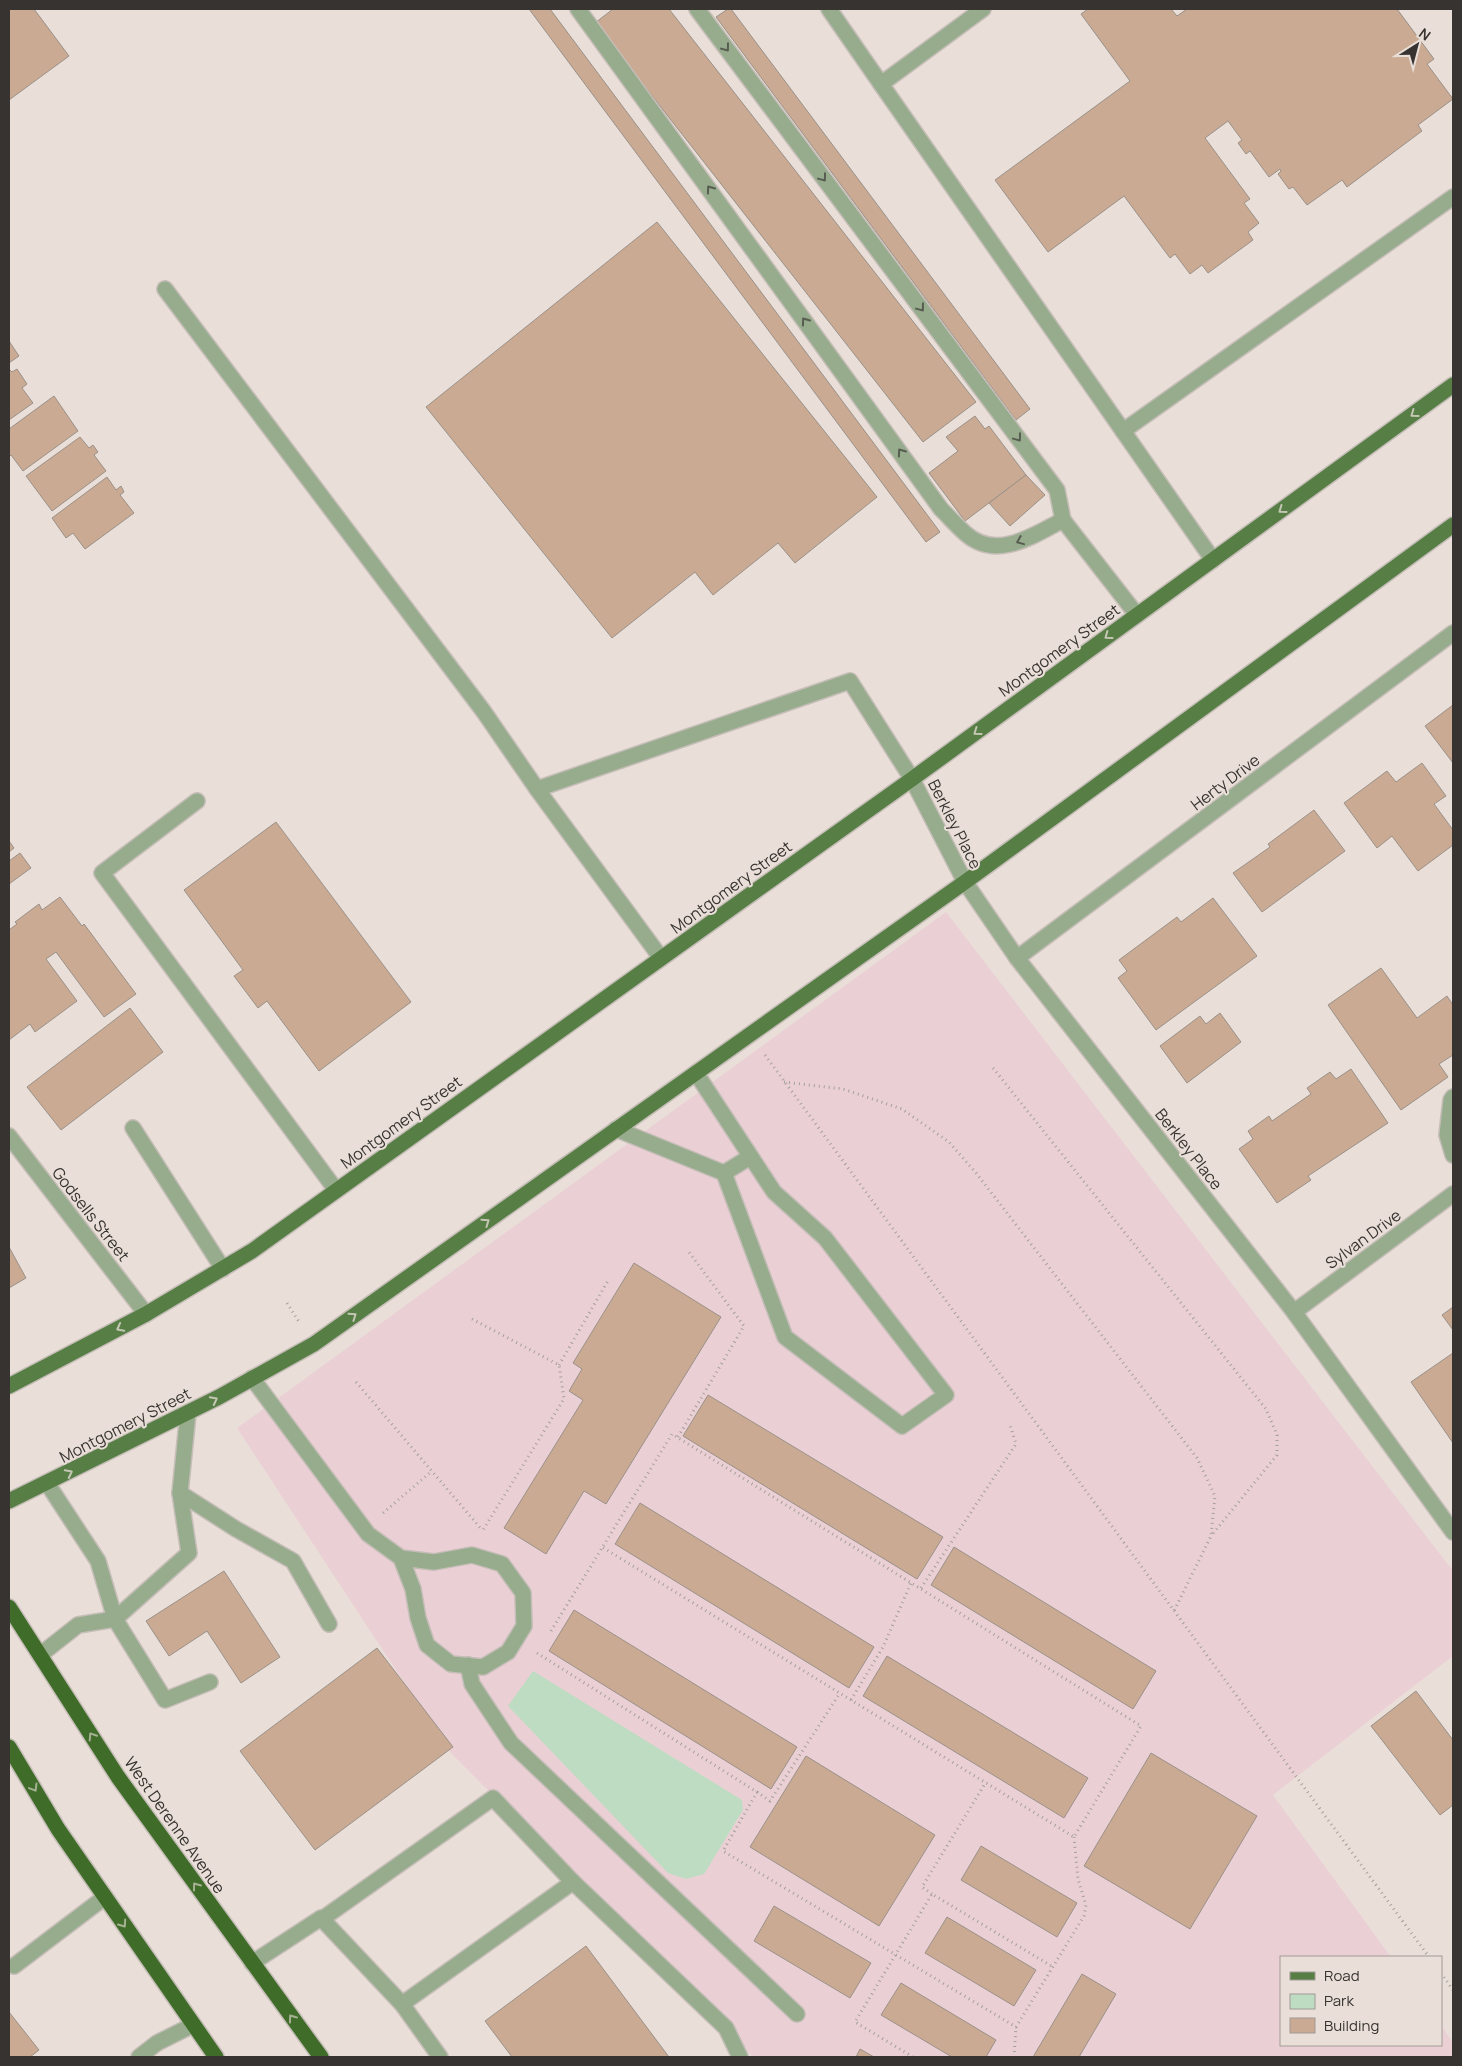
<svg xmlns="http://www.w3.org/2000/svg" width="1462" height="2066" font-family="Manrope,sans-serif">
<rect width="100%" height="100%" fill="#e9dfd8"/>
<polygon fill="#ead0d5" points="946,912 1453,1571 1453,1656 1273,1795 1391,1957 1281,1957 1281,2045 1441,2045 1441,2025 1453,2043 1453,2057 753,2057 449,1751 237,1428"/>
<polygon fill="#bedcc2" points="533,1671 742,1800 743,1810 704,1874 686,1879 668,1873 508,1706"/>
<g fill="#caaa92" stroke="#9a918a">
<polygon points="9,9 34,9 69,56 9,100"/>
<polygon points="529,9 550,9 940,532 926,542"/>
<polygon points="613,9 669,9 976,402 923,442 595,23"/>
<polygon points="728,9 731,9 1030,409 1016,420 716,17"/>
<polygon points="1088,9 1171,9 1177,16 1187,9 1397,9 1434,59 1427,64 1453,99 1418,125 1422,131 1347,187 1342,180 1307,205 1293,187 1289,189 1278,174 1281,171 1280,169 1269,177 1250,151 1246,154 1238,143 1242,140 1228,121 1205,138 1250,199 1244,203 1259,223 1248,232 1253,240 1208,273 1202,265 1190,274 1175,254 1170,258 1124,196 1048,252 995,180 1130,81 1081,14"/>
<polygon points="657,222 877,497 795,563 778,543 713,595 695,572 612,638 426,407"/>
<polygon points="9,341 19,356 9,363"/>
<polygon points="9,369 12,372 17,369 27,384 22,388 33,403 9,420"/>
<polygon points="54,396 78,431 23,471 11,455 9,457 9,429"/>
<polygon points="975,416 985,429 989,426 1026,475 965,521 929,473 958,451 946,437"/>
<polygon points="80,437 89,448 93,445 98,452 94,455 106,471 52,511 26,476"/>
<polygon points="1026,475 1045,495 1010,526 989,503"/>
<polygon points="107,477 116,490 121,486 124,492 120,495 134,513 85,549 73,533 66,538 52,518"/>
<polygon points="1453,705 1453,763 1425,726"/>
<polygon points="1422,763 1446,796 1434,804 1453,830 1453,845 1418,871 1392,836 1377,848 1344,803 1387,771 1396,782"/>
<polygon points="1314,810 1345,851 1262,912 1233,873 1270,847 1268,844"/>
<polygon points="276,822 411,1002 319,1071 267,1001 258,1008 234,976 243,970 184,890"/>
<polygon points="9,841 14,848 9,852"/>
<polygon points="20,853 31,868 9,884 9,861"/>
<polygon points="60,897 82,926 84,924 136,994 104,1017 56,952 46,959 77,1001 35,1032 30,1024 9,1040 9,930 17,924 15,922 39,904 42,910"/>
<polygon points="1213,898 1257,956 1156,1030 1118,978 1127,971 1119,960 1177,917 1181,922"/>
<polygon points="1381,968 1417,1018 1447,996 1453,1005 1453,1055 1439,1064 1448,1077 1401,1110 1328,1005"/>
<polygon points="130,1008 163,1052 61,1130 27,1087"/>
<polygon points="1220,1013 1241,1042 1187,1083 1160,1046 1200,1016 1206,1024"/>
<polygon points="1351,1069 1388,1123 1308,1176 1311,1180 1277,1203 1239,1149 1253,1139 1248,1131 1269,1116 1272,1121 1311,1094 1307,1088 1330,1072 1336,1079"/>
<polygon points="9,1247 26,1278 9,1288"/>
<polygon points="634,1263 721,1317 606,1504 584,1491 546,1554 504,1528 583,1400 569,1391 582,1369 573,1363"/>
<polygon points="1453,1307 1453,1330 1442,1315"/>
<polygon points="1453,1353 1453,1443 1411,1382"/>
<polygon points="708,1395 943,1537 917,1579 683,1436"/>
<polygon points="640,1503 874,1647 849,1688 615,1544"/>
<polygon points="954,1547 1156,1671 1133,1709 931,1585"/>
<polygon points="224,1571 280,1657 241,1683 207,1631 169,1656 146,1621"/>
<polygon points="574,1610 797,1747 771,1789 549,1651"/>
<polygon points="377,1648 453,1747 315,1850 240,1751"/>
<polygon points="887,1656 1088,1778 1064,1818 863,1696"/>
<polygon points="1416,1691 1453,1740 1453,1805 1440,1815 1371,1726"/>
<polygon points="1151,1753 1257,1816 1190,1929 1084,1866"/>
<polygon points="806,1756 935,1835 879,1926 750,1847"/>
<polygon points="981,1846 1077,1903 1057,1937 961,1880"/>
<polygon points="774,1906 871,1963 850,1998 754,1941"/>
<polygon points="947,1917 1036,1970 1014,2006 925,1953"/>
<polygon points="586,1946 669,2057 512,2057 485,2021"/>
<polygon points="1082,1974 1116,1994 1079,2057 1033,2057"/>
<polygon points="901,1983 996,2040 986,2057 952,2057 881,2015"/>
<polygon points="9,2012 39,2050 30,2057 9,2057"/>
<polygon points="860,2049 874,2057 856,2057"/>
</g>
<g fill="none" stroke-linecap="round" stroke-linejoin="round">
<defs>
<g id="minor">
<path d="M578,9L941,509C949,517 957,526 966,534C997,561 1034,535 1063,520"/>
<polyline points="697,9 1057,490 1063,520 1137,615"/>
<polyline points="829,9 881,84"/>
<polyline points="983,9 881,84 1213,560"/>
<polyline points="165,289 484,712 537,789"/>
<polyline points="1123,431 1453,197"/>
<polyline points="197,801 102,873 336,1190"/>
<polyline points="661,958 537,789 850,681 912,779 965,882 1017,958 1294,1312 1453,1532"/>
<polyline points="1017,958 1453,633"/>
<polyline points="1453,1097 1451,1100 1447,1135 1453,1155"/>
<polyline points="133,1128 223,1269"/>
<polyline points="616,1129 724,1173 785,1337 902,1426 946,1395 825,1238 774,1192 696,1073"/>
<polyline points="9,1136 146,1314"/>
<polyline points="724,1173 750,1157"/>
<polyline points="1294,1312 1453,1194"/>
<polyline points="252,1378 368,1534 401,1558 434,1562 472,1555 502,1564 523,1593 524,1626 508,1652 483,1667 451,1664 427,1645 418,1618 413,1589 401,1558"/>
<polyline points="188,1413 180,1493 236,1529 293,1561 329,1624"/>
<polyline points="47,1483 98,1561 115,1619 165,1700 210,1682"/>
<polyline points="40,1655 78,1625 115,1619 189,1553 180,1493"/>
<polyline points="468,1665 472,1684 511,1743 797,2014"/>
<polyline points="322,1919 493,1798 573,1882"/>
<polyline points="252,1963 321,1918 402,2004"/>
<polyline points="14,1966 105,1897"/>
<polyline points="139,2057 157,2043 193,2025"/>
<polyline points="440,2057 402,2004 573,1882 726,2028 740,2057"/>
</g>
<g id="major">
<polyline points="9,1386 146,1314 252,1251 912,779 1453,385"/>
<polyline points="9,1501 219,1397 314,1344 965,882 1453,525"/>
</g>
<g id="highway">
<polyline points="9,1607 118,1777 321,2057"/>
<polyline points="9,1747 58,1829 216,2057"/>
</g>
</defs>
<use href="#minor" stroke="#c5bdb7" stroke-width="18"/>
<use href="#major" stroke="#c5bdb7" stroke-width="18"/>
<use href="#highway" stroke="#c5bdb7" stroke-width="18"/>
<g stroke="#a69f99" stroke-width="3" stroke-dasharray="1 4" stroke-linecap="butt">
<polyline points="765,1055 1429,1957"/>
<polyline points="993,1068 1266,1409 1277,1435 1277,1455 1211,1536"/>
<polyline points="784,1082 843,1089 902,1109 949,1142 976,1173 1197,1458 1215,1496 1211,1536 1174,1611"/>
<polyline points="287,1303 299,1322"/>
<polyline points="472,1319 559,1365 564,1399 483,1530"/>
<polyline points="559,1365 609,1279"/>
<polyline points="356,1382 482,1530"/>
<polyline points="678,1437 744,1326 689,1252"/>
<polyline points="383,1513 432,1471"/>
<polyline points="921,1588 1016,1444 1010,1425"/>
<polyline points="551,1631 672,1434 1141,1726 1074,1837 602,1547"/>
<polyline points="537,1653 757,1792 723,1851 1016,2027 1084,1916 1086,1905 1078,1879 1074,1837"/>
<polyline points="851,1700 883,1647 911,1583"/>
<polyline points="757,1792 770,1801 840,1693"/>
<polyline points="932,1894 922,1887 986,1782"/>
<polyline points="1441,1973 1453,1990"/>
<polyline points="913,2057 855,2022 932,1894 1053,1967"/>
<polyline points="1014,2057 1016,2027"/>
</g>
<use href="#minor" stroke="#96ac8d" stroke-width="15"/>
<use href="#major" stroke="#577e45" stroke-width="15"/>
<use href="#highway" stroke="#406c29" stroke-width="15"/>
</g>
<defs><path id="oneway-chevron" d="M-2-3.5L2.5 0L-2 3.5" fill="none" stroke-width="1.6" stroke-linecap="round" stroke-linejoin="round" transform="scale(1.25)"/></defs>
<g stroke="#585d51">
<use href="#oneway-chevron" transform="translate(726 48) rotate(53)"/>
<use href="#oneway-chevron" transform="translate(823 178) rotate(53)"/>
<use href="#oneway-chevron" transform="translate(710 189) rotate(-126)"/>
<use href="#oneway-chevron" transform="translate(921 308) rotate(53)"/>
<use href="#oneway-chevron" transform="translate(805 321) rotate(-126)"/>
<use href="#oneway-chevron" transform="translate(1018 438) rotate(53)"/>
<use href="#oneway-chevron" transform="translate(901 452) rotate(-126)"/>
<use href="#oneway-chevron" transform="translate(1020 541) rotate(158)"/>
</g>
<g stroke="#c4c7b3">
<use href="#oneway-chevron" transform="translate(1414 414) rotate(144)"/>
<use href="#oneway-chevron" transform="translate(1282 510) rotate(144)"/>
<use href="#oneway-chevron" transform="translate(1108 636) rotate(144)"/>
<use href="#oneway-chevron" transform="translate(977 732) rotate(144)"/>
<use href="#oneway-chevron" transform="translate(486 1222) rotate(-35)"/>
<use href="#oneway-chevron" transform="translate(353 1316) rotate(-35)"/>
<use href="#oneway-chevron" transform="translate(120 1328) rotate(152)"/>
<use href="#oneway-chevron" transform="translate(214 1400) rotate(-27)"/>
<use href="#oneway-chevron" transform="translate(69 1473) rotate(-27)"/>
</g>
<g stroke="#a5b192">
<use href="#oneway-chevron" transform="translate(92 1736) rotate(-123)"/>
<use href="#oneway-chevron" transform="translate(34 1788) rotate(59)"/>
<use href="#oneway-chevron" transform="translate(196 1886) rotate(-126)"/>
<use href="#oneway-chevron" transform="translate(123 1924) rotate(55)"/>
<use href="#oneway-chevron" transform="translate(292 2018) rotate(-126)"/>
</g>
<g text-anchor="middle" stroke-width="4" stroke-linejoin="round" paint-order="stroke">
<g font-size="16" fill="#373331" stroke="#e9dfd8">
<text transform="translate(1059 650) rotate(-36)" y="6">Montgomery Street</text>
<text transform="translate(1225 782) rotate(-37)" y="6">Herty Drive</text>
<text transform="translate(955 824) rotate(63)" y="6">Berkley Place</text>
<text transform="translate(731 887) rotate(-36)" y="6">Montgomery Street</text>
<text transform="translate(401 1122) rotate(-36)" y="6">Montgomery Street</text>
<text transform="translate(1189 1149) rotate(52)" y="6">Berkley Place</text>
<text transform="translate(91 1214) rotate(52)" y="6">Godsells Street</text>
<text transform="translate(1363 1239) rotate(-36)" y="6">Sylvan Drive</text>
<text transform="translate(125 1425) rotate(-27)" y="6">Montgomery Street</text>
<text transform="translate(175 1825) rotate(55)" y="6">West Derenne Avenue</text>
</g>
</g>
<rect width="1462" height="2066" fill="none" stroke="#373331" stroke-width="20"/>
<rect x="1280" y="1956" width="162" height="90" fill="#e9dfd8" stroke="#a29a95"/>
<rect x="1290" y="1972" width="25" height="8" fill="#577e45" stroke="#a29a95"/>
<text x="1324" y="1981" font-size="15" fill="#373331">Road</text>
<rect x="1290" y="1994" width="25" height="15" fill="#bedcc2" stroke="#a29a95"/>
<text x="1324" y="2006" font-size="15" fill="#373331">Park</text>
<rect x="1290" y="2018" width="25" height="15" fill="#caaa92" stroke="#a29a95"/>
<text x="1324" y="2031" font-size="15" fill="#373331">Building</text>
<g transform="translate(1417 45) rotate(36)" stroke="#e9dfd8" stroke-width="4" paint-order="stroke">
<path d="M0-4L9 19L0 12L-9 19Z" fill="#373331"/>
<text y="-8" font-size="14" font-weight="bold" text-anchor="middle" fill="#373331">N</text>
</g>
</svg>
